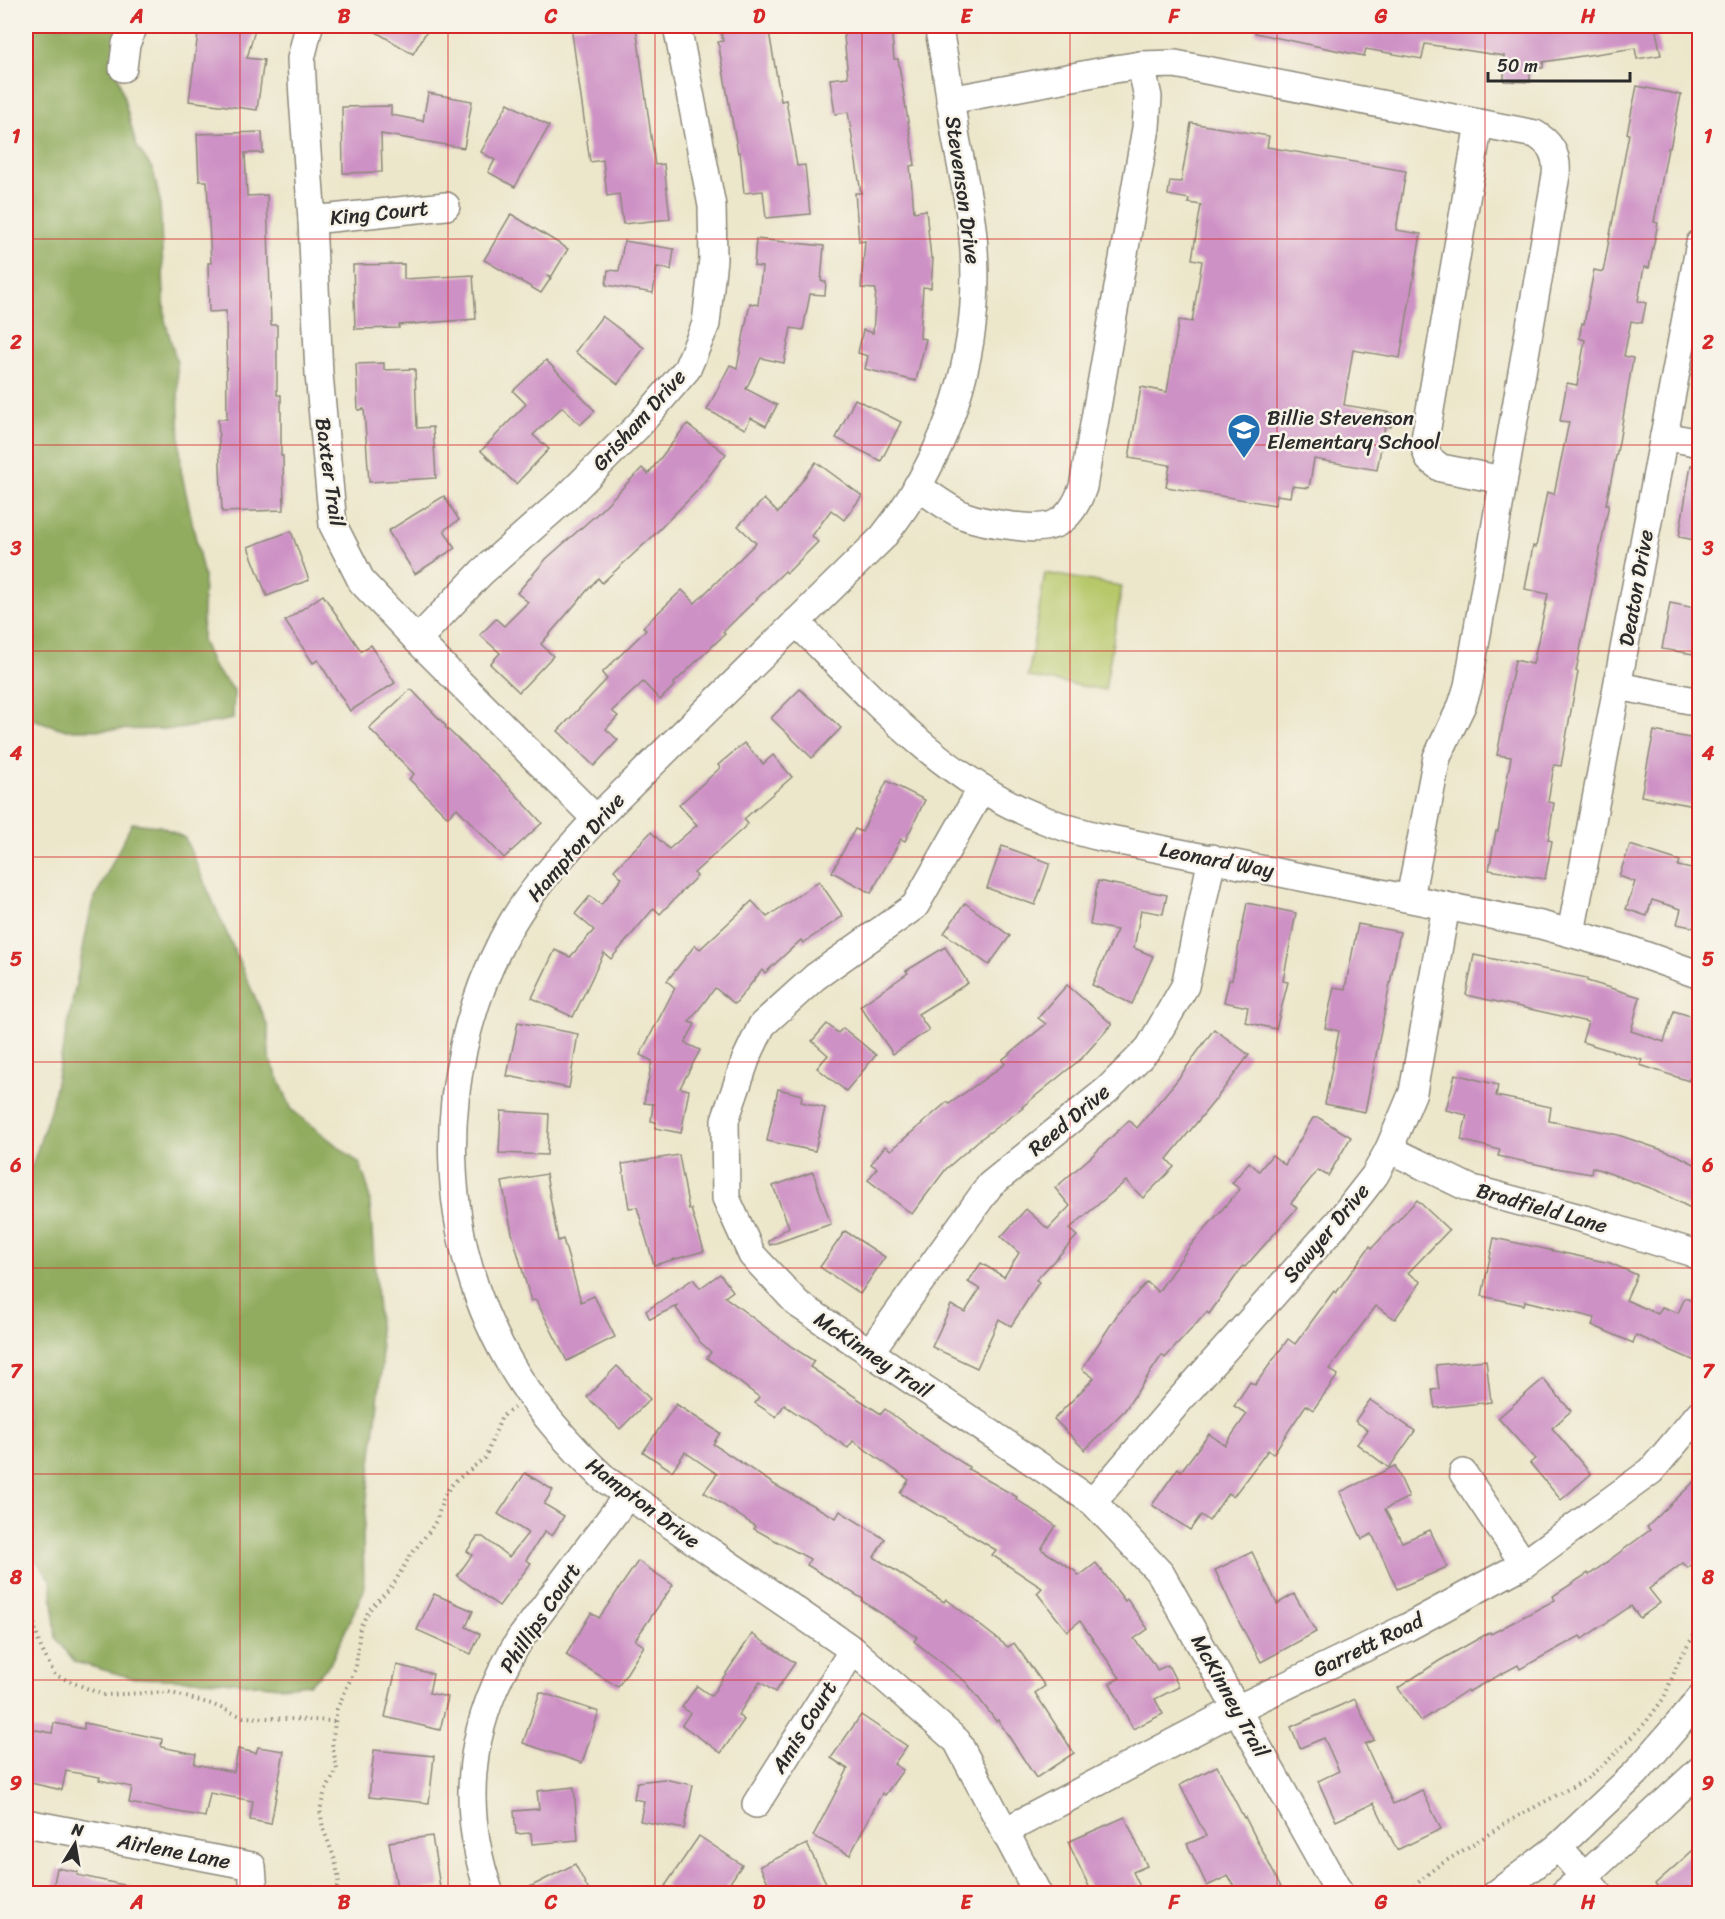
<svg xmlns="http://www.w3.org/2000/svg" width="1725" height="1919" font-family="Sriracha,sans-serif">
<rect width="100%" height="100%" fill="#f7f3e8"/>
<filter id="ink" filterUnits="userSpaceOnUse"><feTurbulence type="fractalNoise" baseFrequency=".0167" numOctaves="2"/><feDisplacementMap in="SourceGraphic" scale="12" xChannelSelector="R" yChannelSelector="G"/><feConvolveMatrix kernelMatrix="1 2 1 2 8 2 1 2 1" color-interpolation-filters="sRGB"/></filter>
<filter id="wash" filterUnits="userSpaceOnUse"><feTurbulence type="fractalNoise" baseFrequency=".008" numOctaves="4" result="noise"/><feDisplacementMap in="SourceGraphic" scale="24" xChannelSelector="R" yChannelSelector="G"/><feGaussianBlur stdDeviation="1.35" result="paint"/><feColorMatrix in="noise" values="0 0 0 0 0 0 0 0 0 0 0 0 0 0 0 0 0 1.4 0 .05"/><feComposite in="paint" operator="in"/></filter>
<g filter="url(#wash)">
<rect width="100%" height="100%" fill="#ece6ca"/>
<polygon fill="#b7c86b" stroke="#717a4b" stroke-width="1.5" points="1045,573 1122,586 1105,690 1028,677"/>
<g fill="#91ac5f" stroke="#5e6c45" stroke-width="1.5">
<polygon points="26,26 121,26 113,56 136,145 153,170 160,201 165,320 177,363 181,470 204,577 202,640 214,668 234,690 233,719 179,729 66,730 26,717 26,491 31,399 26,358"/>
<polygon points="132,823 160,826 185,838 268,1027 269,1056 292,1110 360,1164 369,1191 382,1365 363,1535 364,1590 330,1664 310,1684 280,1687 222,1681 133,1678 75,1662 56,1638 51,1580 26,1547 26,1178 33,1163 51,1107 92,904"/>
</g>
<g id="blocks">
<g fill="#ce91c5">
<polygon points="199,26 256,26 247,58 264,60 257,110 189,101"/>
<polygon points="366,26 430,26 413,54"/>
<polygon points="571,26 636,26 655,165 664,164 670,219 623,224 619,194 607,196 603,160 590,162"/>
<polygon points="720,26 768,26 781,101 786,100 797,166 805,165 810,214 766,218 763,191 744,193 740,152 738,153 718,42 723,41"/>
<polygon points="843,26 891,26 894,59 898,59 915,165 910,166 914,212 926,210 931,258 933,258 931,288 923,287 920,338 926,339 916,381 865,369 868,356 858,353 863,330 873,333 876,289 861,288 865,241 859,242 855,193 861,193 848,112 835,114 830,79 848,77"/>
<polygon points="1256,26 1655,26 1661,55 1637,59 1635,48 1543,62 1543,68 1530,68 1530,82 1504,81 1504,56 1425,44 1422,59 1366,49 1364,56 1255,33"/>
<polygon points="1637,86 1681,95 1670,148 1668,148 1654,222 1658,223 1649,268 1644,267 1638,301 1646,303 1642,323 1631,321 1624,356 1633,358 1619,442 1606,504 1609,504 1576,671 1578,672 1561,766 1554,765 1548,802 1554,803 1548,840 1552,841 1545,879 1489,870 1496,831 1498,831 1511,757 1497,755 1515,660 1533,664 1548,594 1525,589 1533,546 1536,547 1547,492 1554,494 1569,422 1560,421 1567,383 1577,385 1585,340 1579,338 1582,323 1584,324 1594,270 1603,272 1629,134 1627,133"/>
<polygon points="428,93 472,101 464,148 381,134 382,172 343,173 342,107 391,106 391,115 423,121"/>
<polygon points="508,103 549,126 515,187 488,172 495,160 481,152"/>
<polygon points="1191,123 1269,136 1267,147 1406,171 1396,230 1421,234 1400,358 1353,350 1344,405 1393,413 1391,427 1385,426 1377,470 1314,459 1309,488 1292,486 1290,497 1277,495 1275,505 1166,487 1170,465 1129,458 1141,387 1167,392 1179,320 1192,322 1202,261 1192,259 1201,205 1188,203 1189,199 1168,195 1170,181 1181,182"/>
<polygon points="262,132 263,153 245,153 247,196 267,195 271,325 277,325 277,395 281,395 281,456 283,456 284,510 222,512 218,419 227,419 226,311 209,312 208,263 211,263 207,181 199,181 197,134"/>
<polygon points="511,214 568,249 552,276 546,275 551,278 541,293 484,260"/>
<polygon points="756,239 824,246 821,281 826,282 825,295 810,294 803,330 791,328 784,363 761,358 746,389 777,405 766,426 751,418 745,429 707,410 730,365 737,368 750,303 758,305 762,267 754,266"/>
<polygon points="624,241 674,249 671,270 657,267 653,293 606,285 608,270 619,271"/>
<polygon points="404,264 404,279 473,275 476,319 399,325 399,328 355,329 353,265"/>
<polygon points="602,316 644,348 618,384 575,352"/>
<polygon points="546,360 595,411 580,425 562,407 533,435 549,449 516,484 481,451 526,404 513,391"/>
<polygon points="384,363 384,370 415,369 417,428 433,427 436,478 369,482 364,409 358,410 356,364"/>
<polygon points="855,399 901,422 881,461 836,438"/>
<polygon points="687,424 726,454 697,491 651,538 602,583 598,578 541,644 553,656 519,692 490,664 500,653 480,635 496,619 504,626 528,602 517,593 546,559 597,514 642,468 648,474"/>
<polygon points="816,462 862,496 844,520 831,510 812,536 818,542 787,573 785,571 723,632 725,634 673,684 675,685 660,700 643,682 612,711 618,716 606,729 618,740 594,766 558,731 607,679 602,673 646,630 643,627 682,590 695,603 756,543 738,526 764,499 778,513"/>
<polygon points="1691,465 1700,466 1700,541 1679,537"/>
<polygon points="444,496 459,520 444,530 455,548 415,574 388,531"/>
<polygon points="291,531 309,580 267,596 248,547"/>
<polygon points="323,595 361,651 371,645 395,683 350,711 318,660 313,663 285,621"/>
<polygon points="1670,603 1700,609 1700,655 1662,649"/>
<polygon points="411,689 446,726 445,727 511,789 542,823 504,858 457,808 448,817 409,779 414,774 369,728"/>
<polygon points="800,689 841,728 812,758 771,718"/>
<polygon points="1654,731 1700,740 1700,807 1641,796"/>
<polygon points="744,743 763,764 773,755 792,777 744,819 748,824 694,873 697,876 660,914 654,908 611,959 604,953 573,1017 532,998 555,950 570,957 594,930 575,914 590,896 601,905 622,878 614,870 651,832 669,849 697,825 679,805 720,768 718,765"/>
<polygon points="887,781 925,800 905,841 901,839 871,893 832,872 855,829 862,832"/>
<polygon points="1630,845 1680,861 1678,866 1700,871 1700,929 1677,924 1681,909 1652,900 1647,916 1626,909 1635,882 1619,876"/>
<polygon points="1002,846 1050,863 1035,905 987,888"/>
<polygon points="819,881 843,916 803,943 801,940 765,973 762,970 735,1004 715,988 689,1022 695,1024 685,1043 700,1050 680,1088 689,1090 681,1133 655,1128 656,1122 651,1121 653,1104 644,1103 652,1061 640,1055 675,988 667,981 695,945 700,949 752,901 767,917"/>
<polygon points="1098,881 1167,895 1163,914 1141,910 1134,948 1153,956 1132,1004 1092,985 1117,930 1090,925"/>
<polygon points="965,903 1010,936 989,965 944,933"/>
<polygon points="1247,903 1296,913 1283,981 1288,982 1276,1029 1245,1022 1248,1007 1224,1002 1229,980 1232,980"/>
<polygon points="1358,924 1400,932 1365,1112 1325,1104 1339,1031 1325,1028 1334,987 1345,989"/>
<polygon points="945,947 968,983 918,1014 929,1030 893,1054 860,1006 908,973 906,971"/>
<polygon points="1474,955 1587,978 1587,981 1640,997 1631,1031 1664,1042 1674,1011 1700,1019 1700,1082 1689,1079 1689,1081 1640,1065 1642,1060 1582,1042 1588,1022 1466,995"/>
<polygon points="1067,985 1112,1024 1082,1058 1022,1107 1023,1108 979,1140 946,1169 912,1214 868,1180 877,1168 871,1164 885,1146 891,1150 947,1102 949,1104 1005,1064 1002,1060 1046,1024 1038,1018"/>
<polygon points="518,1022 578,1034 569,1088 507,1076"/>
<polygon points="827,1024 838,1033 843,1028 876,1055 846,1091 817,1068 828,1055 812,1041"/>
<polygon points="1214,1029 1249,1055 1216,1099 1167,1159 1174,1167 1143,1198 1126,1181 1069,1229 1077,1236 1036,1280 1039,1282 1011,1326 999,1319 977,1368 932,1347 951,1305 965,1312 980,1289 968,1282 981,1263 1004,1277 1019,1253 1001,1237 1026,1209 1048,1229 1070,1206 1055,1188 1092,1156 1129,1120 1137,1128 1178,1079"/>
<polygon points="1455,1074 1498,1085 1496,1096 1551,1107 1549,1121 1618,1135 1677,1155 1700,1167 1700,1213 1656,1190 1592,1167 1591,1174 1550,1167 1498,1156 1500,1150 1461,1140 1467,1115 1446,1110"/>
<polygon points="778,1089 802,1095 801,1102 825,1108 815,1151 767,1141"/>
<polygon points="501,1111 549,1114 547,1155 499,1153"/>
<polygon points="1313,1118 1319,1118 1351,1137 1328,1176 1318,1170 1291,1203 1297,1208 1245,1267 1243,1266 1209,1314 1207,1312 1165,1358 1162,1355 1125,1410 1085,1450 1054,1419 1094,1378 1082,1369 1117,1315 1147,1282 1158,1292 1189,1247 1240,1189 1232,1183 1249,1162 1259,1171 1272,1155 1285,1165"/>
<polygon points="679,1155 689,1210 691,1209 704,1251 654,1265 637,1207 629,1208 622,1164"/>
<polygon points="813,1172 831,1224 770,1245 768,1241 789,1227 773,1186"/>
<polygon points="546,1174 558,1241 563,1239 581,1302 594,1296 615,1337 567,1361 536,1300 531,1301 512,1233 502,1182"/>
<polygon points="1417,1200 1449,1230 1408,1273 1421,1282 1395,1319 1376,1306 1329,1369 1338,1375 1313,1410 1306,1405 1273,1454 1268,1450 1233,1497 1228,1493 1209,1521 1201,1515 1190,1530 1152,1505 1178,1468 1181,1471 1209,1434 1225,1445 1247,1414 1234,1406 1250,1382 1255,1385 1288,1339 1295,1344 1334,1291 1336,1293 1370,1246 1372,1248"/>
<polygon points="845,1231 885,1257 860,1294 820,1267"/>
<polygon points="1494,1238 1610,1263 1637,1275 1626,1300 1658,1314 1662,1307 1678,1313 1685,1298 1700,1304 1700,1352 1695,1361 1636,1335 1633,1343 1592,1325 1595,1318 1525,1301 1524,1305 1482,1296"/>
<polygon points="720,1274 733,1291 725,1297 792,1347 814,1361 810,1367 881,1414 885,1409 924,1438 969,1467 968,1469 1017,1497 1016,1499 1056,1526 1041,1549 1075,1571 1079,1576 1096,1563 1125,1601 1127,1599 1148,1629 1134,1639 1152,1662 1153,1662 1157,1670 1168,1665 1179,1687 1155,1699 1163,1714 1133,1729 1110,1683 1120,1678 1080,1621 1067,1631 1037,1593 1042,1588 992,1555 996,1550 900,1493 909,1480 853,1441 848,1448 784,1405 776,1417 755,1403 759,1397 707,1358 711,1352 700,1342 676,1308 679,1305 650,1319 646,1311 693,1279 700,1288"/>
<polygon points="1486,1360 1491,1402 1435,1408 1432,1390 1439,1389 1436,1365"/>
<polygon points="617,1366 650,1399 620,1429 587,1397"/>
<polygon points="1543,1379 1571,1411 1552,1428 1591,1474 1561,1500 1530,1463 1535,1459 1498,1418"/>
<polygon points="1370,1400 1415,1431 1389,1468 1357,1444 1368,1430 1355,1421"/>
<polygon points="676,1404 720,1433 713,1444 775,1485 836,1518 840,1511 885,1539 874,1557 944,1602 946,1599 1008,1647 1014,1643 1045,1686 1035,1693 1074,1753 1036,1778 998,1720 996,1721 967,1683 914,1641 917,1637 862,1601 863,1599 807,1565 810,1559 754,1529 755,1526 704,1492 717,1474 685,1452 672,1471 643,1452"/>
<polygon points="1395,1466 1409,1497 1385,1509 1402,1542 1430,1530 1447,1567 1397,1589 1372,1534 1362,1539 1340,1492"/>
<polygon points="525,1473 553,1490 544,1504 564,1516 552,1536 545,1531 526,1560 531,1563 499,1606 457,1576 472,1555 467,1551 477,1537 483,1537 509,1557 528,1533 498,1514"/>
<polygon points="1700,1476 1700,1557 1688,1568 1683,1563 1649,1589 1660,1603 1640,1618 1631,1606 1582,1639 1580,1636 1520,1669 1518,1665 1468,1692 1467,1690 1421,1721 1398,1688 1439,1661 1490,1632 1491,1634 1555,1600 1553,1596 1588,1573 1589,1575 1650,1530 1647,1527"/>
<polygon points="1252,1552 1277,1604 1294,1594 1316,1632 1261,1662 1240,1624 1215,1570"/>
<polygon points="638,1561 673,1585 635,1640 644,1646 618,1687 566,1655 591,1613 599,1618"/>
<polygon points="434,1594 473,1611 466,1627 480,1634 471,1654 417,1630"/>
<polygon points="752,1634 795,1663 775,1692 760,1682 738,1715 744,1720 721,1753 682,1725 690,1713 682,1707 697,1686 711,1696"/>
<polygon points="397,1665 433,1674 429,1693 448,1697 440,1730 385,1717"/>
<polygon points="540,1692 599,1712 582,1763 523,1743"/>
<polygon points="1355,1699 1374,1740 1365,1744 1393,1804 1422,1790 1441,1829 1397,1850 1374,1803 1336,1821 1318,1781 1339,1771 1324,1738 1300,1748 1291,1727"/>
<polygon points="861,1715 907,1746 894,1764 903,1770 885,1795 882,1793 850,1855 813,1836 848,1769 831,1758"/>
<polygon points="54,1723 84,1729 84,1723 162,1739 161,1747 196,1754 194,1764 234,1772 238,1749 256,1753 258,1747 284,1751 271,1824 250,1820 253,1801 210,1793 205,1817 129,1803 132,1787 99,1780 100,1777 66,1771 62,1790 26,1782 26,1728 52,1733"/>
<polygon points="374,1750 434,1756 429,1803 369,1797"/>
<polygon points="1217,1766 1244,1818 1245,1817 1284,1893 1238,1893 1228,1876 1207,1886 1187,1844 1206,1836 1180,1785"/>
<polygon points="664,1779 693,1785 684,1829 640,1821 644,1801 634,1799 637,1782"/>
<polygon points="574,1787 578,1840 532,1844 531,1833 516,1834 514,1811 539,1809 537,1791"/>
<polygon points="1125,1817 1147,1866 1133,1872 1143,1893 1092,1893 1068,1842"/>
<polygon points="432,1836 440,1887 398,1893 389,1842"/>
<polygon points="699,1836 742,1865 723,1893 676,1893 665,1886"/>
<polygon points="807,1844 831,1893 773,1893 760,1866"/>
<polygon points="1700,1844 1700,1893 1664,1893 1655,1884"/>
<polygon points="575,1864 590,1893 518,1893"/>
<polygon points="57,1868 78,1872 77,1875 133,1887 133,1893 52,1893"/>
</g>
</g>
</g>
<g filter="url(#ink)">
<use href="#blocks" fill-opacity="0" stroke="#8c887a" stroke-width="1.5"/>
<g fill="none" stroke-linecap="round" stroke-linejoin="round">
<defs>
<g id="minor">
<polyline points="309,26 301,59 303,98 312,220 319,374 333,525 362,582 417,640 596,819"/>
<path d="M938,26C946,62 950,100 956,138C963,175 972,213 974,250C981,354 947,457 882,538L596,819C561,857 525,895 502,941C433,1076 435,1242 515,1372C539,1412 572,1448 606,1480L853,1650L957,1741L1038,1894"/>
<polyline points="123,68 126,44 134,26"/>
<path d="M950,100L1115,69L1141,65L1175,64L1535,134C1551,143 1558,155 1556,175L1468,686L1462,705L1437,757L1410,898"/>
<polyline points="1479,123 1424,445 1429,459 1441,468 1503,480"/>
<polyline points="312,220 446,206"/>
<polyline points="1664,436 1700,443"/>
<path d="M917,486C932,496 948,509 965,516C978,521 992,523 1006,525C1046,531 1068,530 1083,487L1146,128L1148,97L1141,65"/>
<path d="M796,622C869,695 944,781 1042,819C1061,827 1080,832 1100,837L1541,925L1627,949L1700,975"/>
<polyline points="417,640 482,572 566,498 638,426 687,369 706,324 713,259 712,206 677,26"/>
<polyline points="1618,686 1700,702"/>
<polyline points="982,788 915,906 815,977 762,1025 746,1059 725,1120 726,1198 752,1255 798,1304 1093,1502 1161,1574 1340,1894"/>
<polyline points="1571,933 1700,243"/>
<polyline points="1389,1149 1469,1188 1584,1219 1690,1252 1700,1257"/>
<polyline points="869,1353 990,1185 1107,1090 1149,1048 1185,986 1212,858"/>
<polyline points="1463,1473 1524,1564"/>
<polyline points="1093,1502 1178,1402 1339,1221 1375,1175 1389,1149 1413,1092 1446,906"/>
<polyline points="756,1804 853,1650"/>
<polyline points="26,1823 252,1866 254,1894"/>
<polyline points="1005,1831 1237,1709 1406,1628 1524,1564 1651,1471 1700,1413"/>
<polyline points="1558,1847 1599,1894"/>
<path d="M490,1894C458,1803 469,1721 520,1639L627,1496"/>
<polyline points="1496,1894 1558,1847 1636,1773 1700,1699"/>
<polyline points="1563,1894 1584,1877 1700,1770"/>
</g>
</defs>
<use href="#minor" stroke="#8c887a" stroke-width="30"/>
<g stroke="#8c887a" stroke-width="4" stroke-dasharray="1.5 4.5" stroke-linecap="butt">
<path d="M26,1570C32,1592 31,1614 37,1636C40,1649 49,1663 55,1675L103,1695L168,1692L211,1704L243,1717L335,1721"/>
<polyline points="335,1894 339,1880 335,1860 323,1828 320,1810 324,1794 337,1770 332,1743 337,1709 356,1667 360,1627 370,1609 393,1585 410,1556 431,1529 437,1519 444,1495 454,1482 485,1458 502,1416 514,1408"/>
<polyline points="1405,1894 1435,1868 1511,1820 1585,1780 1613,1756 1646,1722 1664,1698 1680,1658 1700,1626"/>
</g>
<use href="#minor" stroke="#fff" stroke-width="27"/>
</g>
</g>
<path fill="none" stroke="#d62828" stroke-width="1.5" stroke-opacity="0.55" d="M240,26V1894M448,26V1894M655,26V1894M862,26V1894M1070,26V1894M1277,26V1894M1485,26V1894M26,239H1700M26,445H1700M26,651H1700M26,857H1700M26,1062H1700M26,1268H1700M26,1474H1700M26,1680H1700"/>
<defs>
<symbol id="school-pin" viewBox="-11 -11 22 30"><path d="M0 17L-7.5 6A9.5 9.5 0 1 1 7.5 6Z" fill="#1f6fb2" stroke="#f7f3e8"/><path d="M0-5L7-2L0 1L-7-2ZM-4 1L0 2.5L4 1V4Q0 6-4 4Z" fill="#fff"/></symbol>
</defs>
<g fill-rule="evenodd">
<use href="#school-pin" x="1225" y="411" width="38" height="52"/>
</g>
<g text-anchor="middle" stroke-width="5" stroke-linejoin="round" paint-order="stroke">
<g font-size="21" fill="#2b2b2b" stroke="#f7f3e8">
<text transform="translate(963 190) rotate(82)" y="7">Stevenson Drive</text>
<text transform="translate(379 213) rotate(-6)" y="7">King Court</text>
<text transform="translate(639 420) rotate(-48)" y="7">Grisham Drive</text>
<text transform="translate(330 472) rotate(82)" y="7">Baxter Trail</text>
<text transform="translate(1636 588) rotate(-80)" y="7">Deaton Drive</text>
<text transform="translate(576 847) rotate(-49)" y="7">Hampton Drive</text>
<text transform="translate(1217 860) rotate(11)" y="7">Leonard Way</text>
<text transform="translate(1069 1120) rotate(-40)" y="7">Reed Drive</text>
<text transform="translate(1542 1208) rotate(16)" y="7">Bradfield Lane</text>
<text transform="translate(1326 1233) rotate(-50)" y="7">Sawyer Drive</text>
<text transform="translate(873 1355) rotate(34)" y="7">McKinney Trail</text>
<text transform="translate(643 1503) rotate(37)" y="7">Hampton Drive</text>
<text transform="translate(540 1618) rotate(-56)" y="7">Phillips Court</text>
<text transform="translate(1368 1645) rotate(-26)" y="7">Garrett Road</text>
<text transform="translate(1230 1696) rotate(61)" y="7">McKinney Trail</text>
<text transform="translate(804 1727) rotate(-58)" y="7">Amis Court</text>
<text transform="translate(174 1851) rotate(11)" y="7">Airlene Lane</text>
</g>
<g font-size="21" fill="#2b2b2b" stroke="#f7f3e8" text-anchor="start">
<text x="1267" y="425">Billie Stevenson<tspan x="1267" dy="24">Elementary School</tspan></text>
</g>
</g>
<rect width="1725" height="1919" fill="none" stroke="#f7f3e8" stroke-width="66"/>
<g transform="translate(75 1844) rotate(11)" stroke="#f7f3e8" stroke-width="4.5" paint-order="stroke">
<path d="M0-4.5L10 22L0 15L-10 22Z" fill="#2b2b2b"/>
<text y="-9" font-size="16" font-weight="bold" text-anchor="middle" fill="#2b2b2b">N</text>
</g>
<path d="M1488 72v9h142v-9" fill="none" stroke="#2b2b2b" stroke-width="3"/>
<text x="1497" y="72" font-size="18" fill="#2b2b2b" stroke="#f7f3e8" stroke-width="4.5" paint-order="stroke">50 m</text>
<rect x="33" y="33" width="1659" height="1853" fill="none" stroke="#d62828" stroke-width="2"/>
<g font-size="20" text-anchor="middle" font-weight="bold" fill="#d62828">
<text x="137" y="23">A</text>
<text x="344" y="23">B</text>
<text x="551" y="23">C</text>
<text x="759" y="23">D</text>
<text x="966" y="23">E</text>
<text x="1174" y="23">F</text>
<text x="1381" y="23">G</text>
<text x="1588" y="23">H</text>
<text x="16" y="143">1</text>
<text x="1708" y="143">1</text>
<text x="16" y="349">2</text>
<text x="1708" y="349">2</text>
<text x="16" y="555">3</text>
<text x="1708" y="555">3</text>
<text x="16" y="760">4</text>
<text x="1708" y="760">4</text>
<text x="16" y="966">5</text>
<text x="1708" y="966">5</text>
<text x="16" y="1172">6</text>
<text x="1708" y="1172">6</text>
<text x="16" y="1378">7</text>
<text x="1708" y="1378">7</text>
<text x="16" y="1584">8</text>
<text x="1708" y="1584">8</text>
<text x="16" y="1790">9</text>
<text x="1708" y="1790">9</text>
<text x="137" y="1909">A</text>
<text x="344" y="1909">B</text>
<text x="551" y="1909">C</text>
<text x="759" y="1909">D</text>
<text x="966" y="1909">E</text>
<text x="1174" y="1909">F</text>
<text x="1381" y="1909">G</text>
<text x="1588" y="1909">H</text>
</g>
</svg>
